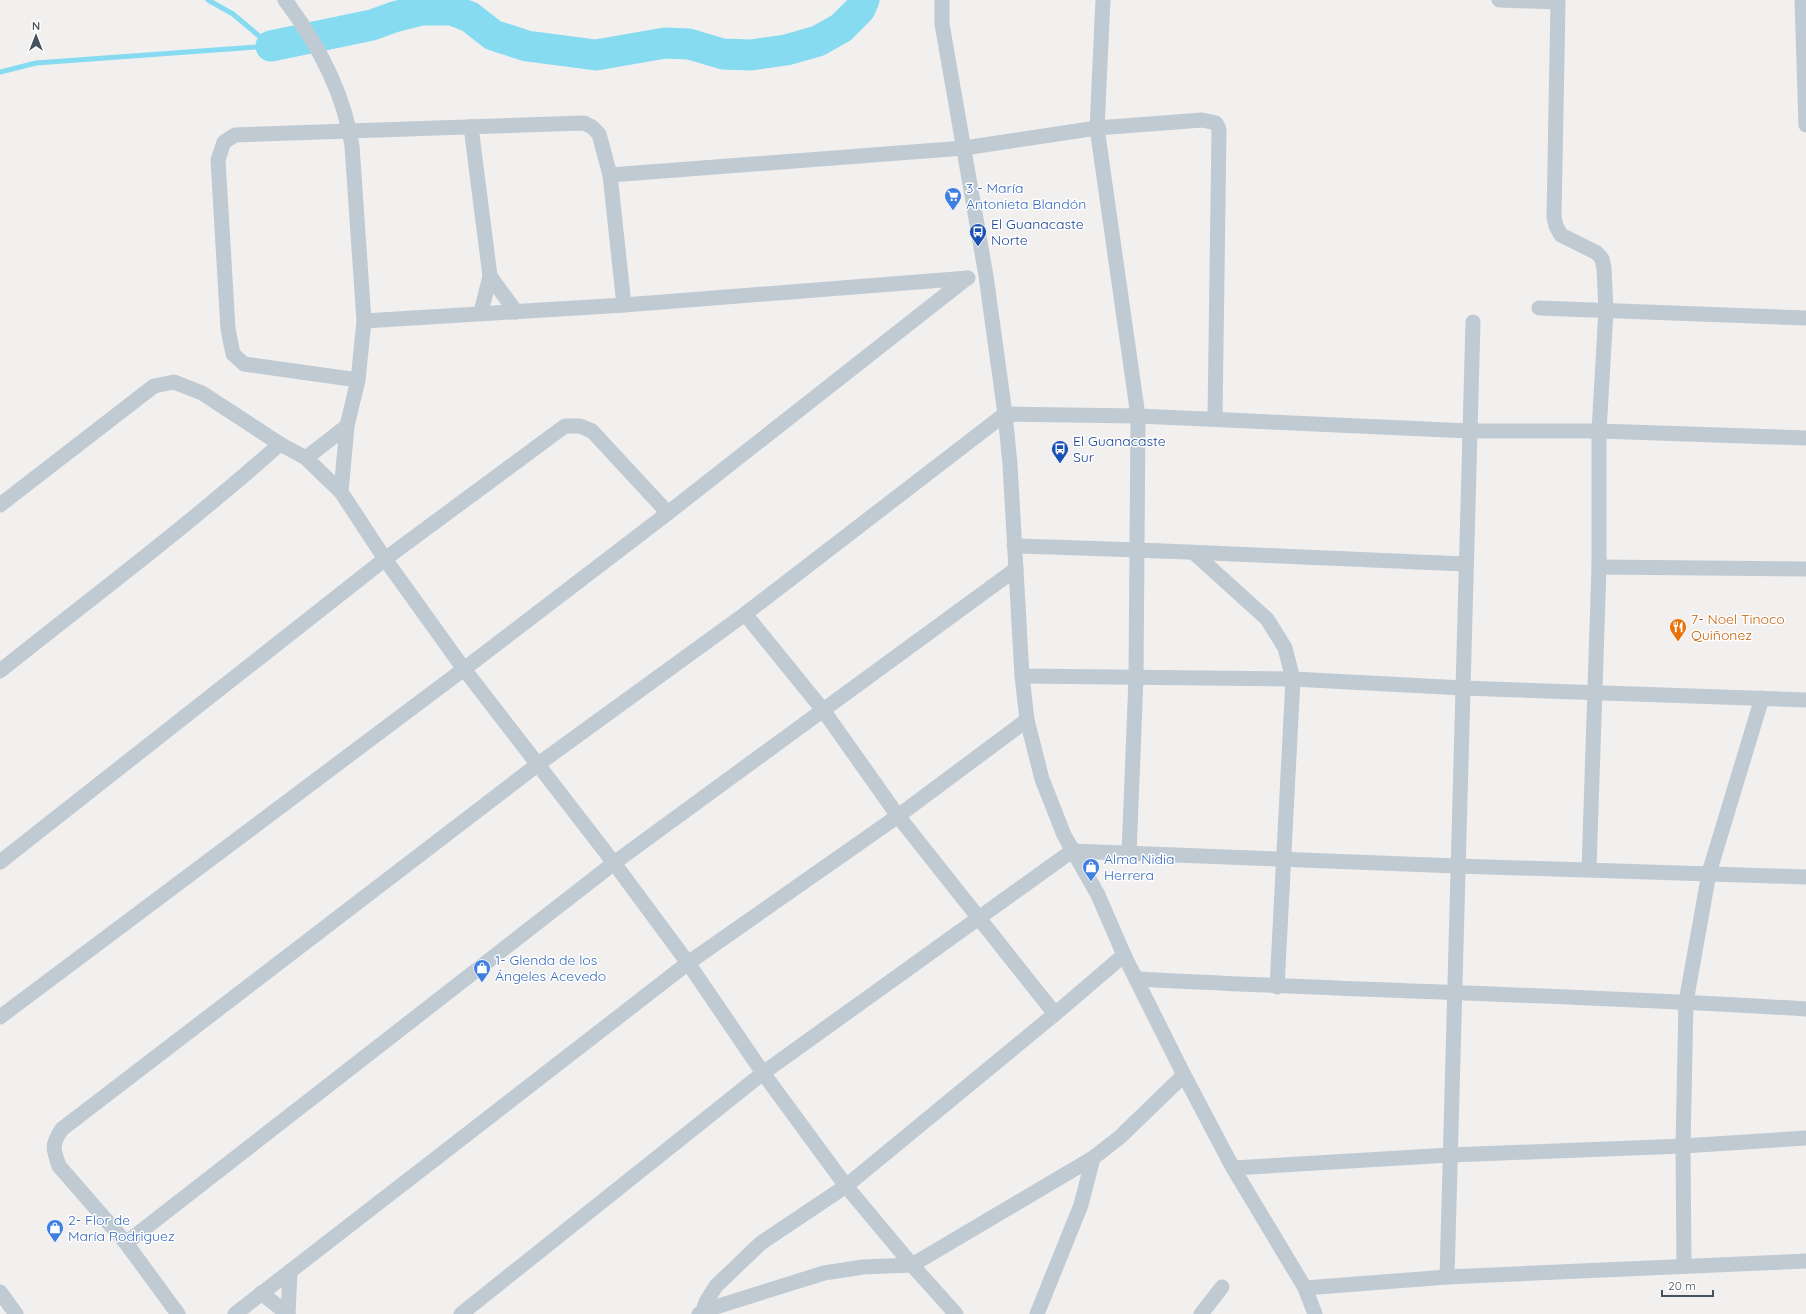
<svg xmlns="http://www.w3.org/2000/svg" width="1806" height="1314" font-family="Quicksand,sans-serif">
<rect width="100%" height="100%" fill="#f2efef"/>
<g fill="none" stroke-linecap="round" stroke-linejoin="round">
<g stroke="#86dbf1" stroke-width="5">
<polyline points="208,0 233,14 271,46"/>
<polyline points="0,72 36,63 271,46"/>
</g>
<polyline stroke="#86dbf1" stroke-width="31" points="271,46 372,25 394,17 421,10 452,10 470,17 493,35 527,46 596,55 665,43 689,44 723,54 751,55 786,50 818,41 841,28 860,9 864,0"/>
<g stroke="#bfcad2" stroke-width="15">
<path d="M285,0C318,44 344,92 352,146L364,321L624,305L968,278"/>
<polyline points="942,0 942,24 986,276 1005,414 1010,464 1022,676 1027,720 1042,779 1064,835 1098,895 1124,955 1184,1075 1233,1168 1305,1288 1315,1314"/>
<polyline points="1103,0 1097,128 1202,120 1216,123 1219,129 1215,419"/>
<polyline points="1499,0 1558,2 1554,217 1556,226 1561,235 1597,253 1602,259 1604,268 1606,310 1599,431 1599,567 1589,869"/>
<polyline points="1802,0 1806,125"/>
<polyline points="471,127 490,276 481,312"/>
<polyline points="610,175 964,148 1097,128 1138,416 1136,678 1129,854"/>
<polyline points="490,276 516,312"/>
<polyline points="1539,308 1806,318"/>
<polyline points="364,321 358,380 347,426 341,492 385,559 464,669 614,863 688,963 763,1073 846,1186 912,1265 1093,1158 1120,1137 1184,1075"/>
<polyline points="358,380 244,364 233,354 228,329 218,160 224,142 235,135 584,123 592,127 599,134 610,175 624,305"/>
<polyline points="306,458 347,426"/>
<polyline points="0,505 154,386 174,382 202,393 280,444"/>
<path d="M1014,546C1165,550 1315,558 1466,564"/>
<polyline points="1194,553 1267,619 1285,648 1293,679 1277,987"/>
<polyline points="1599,567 1806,569"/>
<polyline points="745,614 823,710 898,816 1055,1014"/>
<path d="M0,671C94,596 190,524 280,444L306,458L341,492"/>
<polyline points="1022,676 1293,679 1463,688 1806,700"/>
<polyline points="0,862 385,559 565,426 580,426 592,431 668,513"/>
<path d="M1137,979C1360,991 1583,995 1806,1009"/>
<polyline points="0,1017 464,669 668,513 967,278"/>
<polyline points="1233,1168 1450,1155 1683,1146 1806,1138"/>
<polyline points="126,1243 614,863 1016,569"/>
<polyline points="1684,1266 1683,1146 1686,1002 1709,873 1762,698"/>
<polyline points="1447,1277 1473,322"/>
<polyline points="1305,1288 1447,1277 1806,1261"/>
<polyline points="0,1292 16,1314"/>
<polyline points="261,1293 288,1314"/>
<polyline points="703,1311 824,1273 863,1267 912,1265 956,1314"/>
<path d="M178,1314L126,1243L59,1166C53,1149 51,1145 62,1129L537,765L745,614L1005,414L1138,416L1470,431H1599L1806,438"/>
<polyline points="235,1314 688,963 898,816 1027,720"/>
<polyline points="288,1314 290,1271"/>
<polyline points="461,1314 763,1073 1072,851 1457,866 1806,877"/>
<polyline points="699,1314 703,1311 706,1302 716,1286 761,1243 846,1186 1055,1014 1124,955"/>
<polyline points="1037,1314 1081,1205 1093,1158"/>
<polyline points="1201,1314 1222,1287"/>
</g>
</g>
<defs>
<symbol id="supermarket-pin" viewBox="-11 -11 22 30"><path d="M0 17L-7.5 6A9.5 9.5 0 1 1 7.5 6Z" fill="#3f7fe0" stroke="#fff"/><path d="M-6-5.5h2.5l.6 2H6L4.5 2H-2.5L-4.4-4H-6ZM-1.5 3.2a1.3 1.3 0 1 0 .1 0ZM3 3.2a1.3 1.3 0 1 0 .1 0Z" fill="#fff"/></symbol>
<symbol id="bus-pin" viewBox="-11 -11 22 30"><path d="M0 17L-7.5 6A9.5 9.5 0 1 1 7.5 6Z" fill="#1a4fb4" stroke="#fff"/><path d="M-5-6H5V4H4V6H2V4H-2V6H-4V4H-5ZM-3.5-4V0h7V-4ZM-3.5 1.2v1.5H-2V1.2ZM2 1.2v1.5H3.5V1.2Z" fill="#fff"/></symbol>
<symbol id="restaurant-pin" viewBox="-11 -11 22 30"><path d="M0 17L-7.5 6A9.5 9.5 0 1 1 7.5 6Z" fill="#e8710a" stroke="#fff"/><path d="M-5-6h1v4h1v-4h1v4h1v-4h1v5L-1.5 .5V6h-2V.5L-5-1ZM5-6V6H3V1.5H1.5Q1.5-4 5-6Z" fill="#fff"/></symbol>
<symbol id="shop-pin" viewBox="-11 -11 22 30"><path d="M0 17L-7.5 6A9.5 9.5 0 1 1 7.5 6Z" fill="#3f7fe0" stroke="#fff"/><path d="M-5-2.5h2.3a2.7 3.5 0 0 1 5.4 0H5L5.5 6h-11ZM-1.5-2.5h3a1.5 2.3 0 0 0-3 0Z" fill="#fff"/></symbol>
</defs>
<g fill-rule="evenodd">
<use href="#supermarket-pin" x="943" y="186" width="20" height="27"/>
<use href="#bus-pin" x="968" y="222" width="20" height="27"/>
<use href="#bus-pin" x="1050" y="439" width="20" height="27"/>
<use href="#restaurant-pin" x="1668" y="617" width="20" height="27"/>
<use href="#shop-pin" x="1081" y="857" width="20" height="27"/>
<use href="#shop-pin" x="472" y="958" width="20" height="27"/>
<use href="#shop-pin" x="45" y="1218" width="20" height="27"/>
</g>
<g text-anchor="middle" stroke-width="3" stroke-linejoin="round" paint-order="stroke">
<g font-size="14" fill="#366cbe" stroke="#fff" text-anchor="start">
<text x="966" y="193">3 - María<tspan x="966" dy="16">Antonieta Blandón</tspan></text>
<text x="1104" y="864">Alma Nidia<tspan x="1104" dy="16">Herrera</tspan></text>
<text x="495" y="965">1- Glenda de los<tspan x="495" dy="16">Ángeles Acevedo</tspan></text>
<text x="68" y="1225">2- Flor de<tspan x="68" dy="16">María Rodriguez</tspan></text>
</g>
<g font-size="14" fill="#164399" stroke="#fff" text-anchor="start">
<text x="991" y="229">El Guanacaste<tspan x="991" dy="16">Norte</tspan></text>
<text x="1073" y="446">El Guanacaste<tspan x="1073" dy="16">Sur</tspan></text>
</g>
<g font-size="14" fill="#c56008" stroke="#fff" text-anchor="start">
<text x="1691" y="624">7- Noel Tinoco<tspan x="1691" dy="16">Quiñonez</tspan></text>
</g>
</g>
<g transform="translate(36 36)" stroke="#ffffff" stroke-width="3" paint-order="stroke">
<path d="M0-3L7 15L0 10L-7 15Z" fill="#46535e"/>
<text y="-6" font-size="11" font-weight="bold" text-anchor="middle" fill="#46535e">N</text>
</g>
<path d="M1662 1290v6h51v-6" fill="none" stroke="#46535e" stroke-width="2"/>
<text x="1668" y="1290" font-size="12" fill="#46535e" stroke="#ffffff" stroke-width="3" paint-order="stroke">20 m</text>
</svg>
